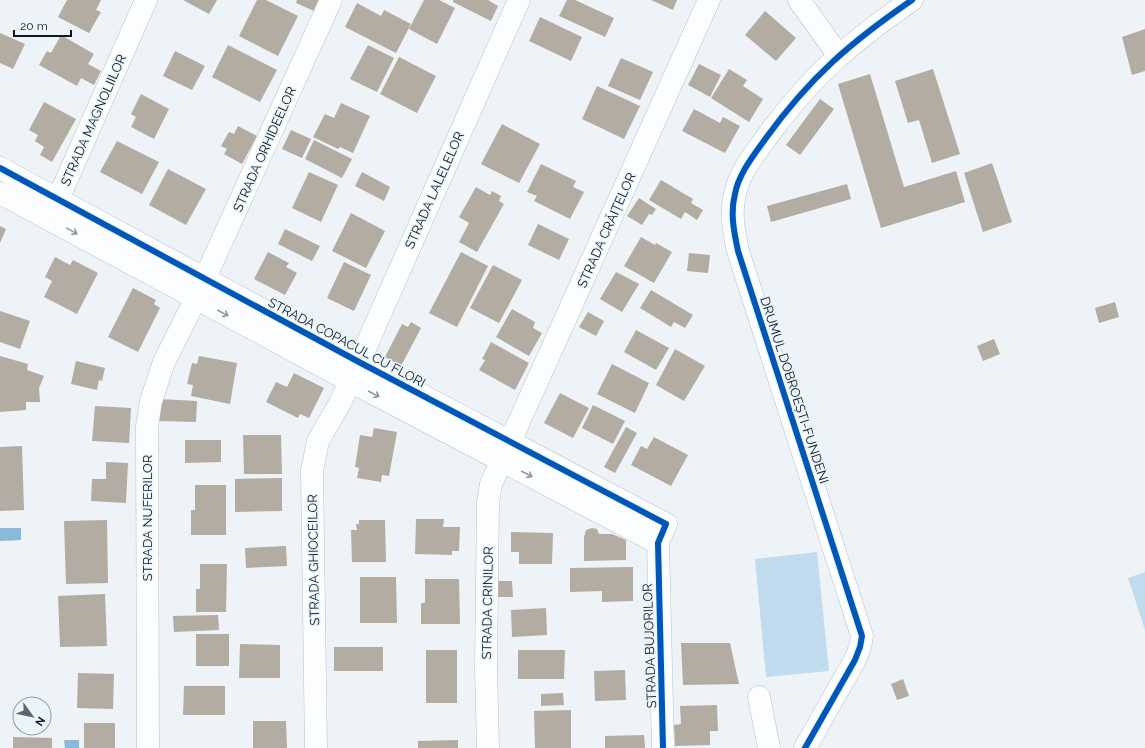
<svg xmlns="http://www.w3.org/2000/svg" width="1145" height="748" font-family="Raleway,sans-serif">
<rect width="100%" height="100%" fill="#eef3f7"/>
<g fill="#c1dbef">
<polygon points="817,552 829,671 766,677 755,559"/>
<polygon points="1145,572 1145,630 1128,578"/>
</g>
<g fill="#8cb9da">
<polygon points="0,528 21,528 21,540 0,541"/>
<polygon points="64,740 79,740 79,748 65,748"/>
</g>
<g fill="#b2aca2">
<polygon points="67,0 101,0 96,10 101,12 89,33 58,17"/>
<polygon points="183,0 217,0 209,14"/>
<polygon points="257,0 266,0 298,16 278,56 239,36"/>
<polygon points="297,0 319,0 314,11 296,3"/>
<polygon points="424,0 439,0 455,8 437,44 409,29"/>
<polygon points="453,0 488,0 498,6 491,21 453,2"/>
<polygon points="567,0 575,0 614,18 605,37 559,16"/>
<polygon points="651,0 677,0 673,10"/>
<polygon points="357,3 381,16 384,10 411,24 396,53 345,27"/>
<polygon points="765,11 796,38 776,61 745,35"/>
<polygon points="540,17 582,37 571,61 529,41"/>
<polygon points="1145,29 1145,71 1132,75 1122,37"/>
<polygon points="0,33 25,44 13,69 0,63"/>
<polygon points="61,35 94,54 88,64 101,71 94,85 81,78 77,86 39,65 47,51 51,53"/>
<polygon points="228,45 277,70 260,102 212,77"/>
<polygon points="368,45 394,58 377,92 350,79"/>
<polygon points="175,51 205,66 192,90 163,76"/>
<polygon points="399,57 436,76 417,113 380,94"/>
<polygon points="621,58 653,72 640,100 608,86"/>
<polygon points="699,64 721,75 710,97 688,85"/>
<polygon points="729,69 747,80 743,86 763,99 749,122 711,98"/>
<polygon points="933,69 960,154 932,163 919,120 908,123 895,81"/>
<polygon points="870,74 904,187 956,171 965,202 881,228 838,84"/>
<polygon points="597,86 640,106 624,139 582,119"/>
<polygon points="141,94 169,109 154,139 131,127 136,117 131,114"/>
<polygon points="820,99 834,109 800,155 786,145"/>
<polygon points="44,102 76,119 52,162 40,155 44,147 35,141 38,135 29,130"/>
<polygon points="341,103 370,116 353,153 340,147 338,149 313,137 325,114 334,118"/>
<polygon points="694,109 720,123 723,117 740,126 725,153 682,131"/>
<polygon points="502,124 540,144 519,183 481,164"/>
<polygon points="238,126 257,136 242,164 224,154 227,149 221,146 229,132 234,134"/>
<polygon points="291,130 311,139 302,158 282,149"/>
<polygon points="314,140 352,159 342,178 305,159"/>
<polygon points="117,141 159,162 142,194 100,172"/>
<polygon points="992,163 1012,222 983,232 964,173"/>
<polygon points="541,164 576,181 573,187 584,192 570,219 534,201 537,196 527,192"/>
<polygon points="168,169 206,189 186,225 149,205"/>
<polygon points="309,172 338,185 321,222 292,208"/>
<polygon points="362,172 390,187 384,201 355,186"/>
<polygon points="661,180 693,199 691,203 703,210 697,220 685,212 681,219 649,200"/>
<polygon points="847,184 851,199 771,222 767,206"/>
<polygon points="476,187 490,195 492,191 501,196 499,201 504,204 477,252 459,242 469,223 459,217"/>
<polygon points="639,198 656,209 652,215 649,214 642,225 627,216"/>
<polygon points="351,213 385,231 366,268 332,251"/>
<polygon points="538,224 569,239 559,260 528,245"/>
<polygon points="0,226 6,229 0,243"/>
<polygon points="285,229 320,246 312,261 278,244"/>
<polygon points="641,237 655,245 656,243 672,252 654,283 624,266"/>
<polygon points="268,252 289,263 286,267 297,273 285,295 254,279"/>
<polygon points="461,252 488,266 457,327 429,313"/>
<polygon points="689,253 710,255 708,273 687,271"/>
<polygon points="55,257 70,265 73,260 98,273 77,314 44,297 52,281 45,277"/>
<polygon points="344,262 371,275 354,311 327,298"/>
<polygon points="493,265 522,280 499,323 470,308"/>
<polygon points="616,272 639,284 622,312 600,299"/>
<polygon points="133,288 156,300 154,304 160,308 138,352 108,337"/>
<polygon points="651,290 693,315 685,328 674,322 671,327 640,308"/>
<polygon points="1115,302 1119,317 1099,323 1095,308"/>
<polygon points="512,309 535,322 533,328 542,333 529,356 496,337"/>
<polygon points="0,311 30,321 20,349 0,342"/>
<polygon points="588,312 604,321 596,336 579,327"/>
<polygon points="411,322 421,328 401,366 385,357 402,324 408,327"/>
<polygon points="636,330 669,348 656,370 624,352"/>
<polygon points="994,339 1000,354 983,361 977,346"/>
<polygon points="491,342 529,363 515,390 479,370 485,360 482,359"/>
<polygon points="675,349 705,366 684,401 656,385"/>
<polygon points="0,356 28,364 27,370 44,376 39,388 40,402 26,402 26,410 0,412"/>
<polygon points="199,356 237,363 230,404 191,396 193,385 187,384 192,363 197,364"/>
<polygon points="76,361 105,368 102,381 99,380 97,390 71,384"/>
<polygon points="612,364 649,383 635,413 597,394"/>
<polygon points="294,373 324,388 309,418 300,414 298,418 266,402 276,382 287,387"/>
<polygon points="560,393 589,408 573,438 544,423"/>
<polygon points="159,399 197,401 196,422 158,421"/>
<polygon points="593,405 625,421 613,444 582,428"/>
<polygon points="95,406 131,408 129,443 92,441"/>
<polygon points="626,427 637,433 615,473 604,467"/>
<polygon points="374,428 397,432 389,476 382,475 381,482 357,478 359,468 355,467 360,435 372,437"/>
<polygon points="243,435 281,435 282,474 244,474"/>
<polygon points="654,437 688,455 671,486 631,465 641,446 647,449"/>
<polygon points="185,440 221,440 221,462 185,463"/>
<polygon points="22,446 24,510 0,511 0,447"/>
<polygon points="106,462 128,463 126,503 91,501 92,479 106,479"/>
<polygon points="282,478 282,511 235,512 235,479"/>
<polygon points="195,485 226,485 226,535 191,535 191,510 195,510"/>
<polygon points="416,519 444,519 443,527 460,527 459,551 452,551 452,555 415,554"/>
<polygon points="107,520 108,583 66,584 64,521"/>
<polygon points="359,520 385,520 386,562 352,562 351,530 357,530 356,524 359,524"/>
<polygon points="592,528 597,529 599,534 612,534 626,540 626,560 584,561 584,537 586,530"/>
<polygon points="511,532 553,533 552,564 519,564 519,552 511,552"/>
<polygon points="286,546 287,566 246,568 245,548"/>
<polygon points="200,564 227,564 226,612 196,612 196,589 200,589"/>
<polygon points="633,567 633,601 602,602 602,591 570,592 570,568"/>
<polygon points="360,577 396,577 397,623 360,623"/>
<polygon points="425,579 459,579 460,624 421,624 421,603 425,603"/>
<polygon points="497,581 512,581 513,597 498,597"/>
<polygon points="105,594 107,646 60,647 58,596"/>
<polygon points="546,608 547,635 512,637 511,610"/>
<polygon points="218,615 219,630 174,632 173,616"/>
<rect x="196" y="634" width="33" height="32"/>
<polygon points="681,643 730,643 739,684 683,685"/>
<polygon points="240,644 280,645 280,678 239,678"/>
<rect x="334" y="647" width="49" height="24"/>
<rect x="426" y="650" width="31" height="53"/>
<polygon points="518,650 565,650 564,679 518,679"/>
<polygon points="625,670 626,700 595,701 594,671"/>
<polygon points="78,673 114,674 113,709 77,708"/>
<polygon points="903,679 909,696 897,700 891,684"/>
<polygon points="184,686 225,686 225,715 183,715"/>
<polygon points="563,693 564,705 541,706 541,694"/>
<polygon points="717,705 718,731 710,731 710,745 675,746 674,725 681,724 680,706"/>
<polygon points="571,710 571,748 535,748 534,711"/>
<polygon points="253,721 286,721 287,748 253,748"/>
<rect x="84" y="723" width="31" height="25"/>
<polygon points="644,735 645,748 605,748 605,736"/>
<polygon points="13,737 52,738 52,748 13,748"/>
<polygon points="458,740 458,748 418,748 418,741"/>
</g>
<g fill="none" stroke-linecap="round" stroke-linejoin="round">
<defs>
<g id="minor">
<polyline points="799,0 838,55"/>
<polyline points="0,168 359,362 666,524 658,543 663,748"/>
<polyline points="0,193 350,381 658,543"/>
<polyline points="52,213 146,0"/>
<polyline points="759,697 769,748"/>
<polyline points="148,748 147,426 151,401 164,362 196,298 331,0"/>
<polyline points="316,748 312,471 318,441 340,403 359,362 519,0"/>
<polyline points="488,748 486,667 488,502 491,484 709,0"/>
<path d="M805,748L855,660L860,647L862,636L738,251C734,232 730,213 735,194C739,173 754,155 766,138C810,77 851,42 912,0"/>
</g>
</defs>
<use href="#minor" stroke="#bac0c5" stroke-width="23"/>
<use href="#minor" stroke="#fcfdfe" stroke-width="22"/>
<defs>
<g id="cycleway">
<polyline points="0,168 359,362 666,524 658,543 663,748"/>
<path d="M805,748L855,660L860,647L862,636L738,251C734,232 730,213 735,194C739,173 754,155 766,138C810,77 851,42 912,0"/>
</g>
</defs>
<use href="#cycleway" stroke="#eaf4fb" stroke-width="8"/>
<use href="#cycleway" stroke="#0057b8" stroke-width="6"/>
</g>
<defs><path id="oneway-shaft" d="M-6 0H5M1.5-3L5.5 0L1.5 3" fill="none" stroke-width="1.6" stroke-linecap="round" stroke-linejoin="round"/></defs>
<g stroke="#92969a">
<use href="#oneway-shaft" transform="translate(72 231) rotate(29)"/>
<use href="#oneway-shaft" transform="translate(223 313) rotate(28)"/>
<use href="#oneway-shaft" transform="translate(374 394) rotate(28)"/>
<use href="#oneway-shaft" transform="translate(527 474) rotate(28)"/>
</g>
<g text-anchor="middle" stroke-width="3" stroke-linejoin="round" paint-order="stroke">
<g font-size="13" fill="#10191f" stroke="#eaf4fb">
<text transform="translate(93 120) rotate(-66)" y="5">STRADA MAGNOLIILOR</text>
<text transform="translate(264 149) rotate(-66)" y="5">STRADA ORHIDEELOR</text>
<text transform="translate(434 190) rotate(-66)" y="5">STRADA LALELELOR</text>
<text transform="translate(606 230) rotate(-66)" y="5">STRADA CRĂIȚELOR</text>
<text transform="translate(347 342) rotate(28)" y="5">STRADA COPACUL CU FLORI</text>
<text transform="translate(795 390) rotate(72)" y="5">DRUMUL DOBROEȘTI-FUNDENI</text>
<text transform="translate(147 518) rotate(-90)" y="5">STRADA NUFERILOR</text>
<text transform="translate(313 560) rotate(-91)" y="5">STRADA GHIOCEILOR</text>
<text transform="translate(487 603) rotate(-89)" y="5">STRADA CRINILOR</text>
<text transform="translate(649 646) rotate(-92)" y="5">STRADA BUJORILOR</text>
</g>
</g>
<g transform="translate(32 716) rotate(123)"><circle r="19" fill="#eaf4fb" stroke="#939ca3"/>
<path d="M0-3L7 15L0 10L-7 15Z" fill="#5e656b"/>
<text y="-6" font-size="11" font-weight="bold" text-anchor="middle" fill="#10191f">N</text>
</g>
<path d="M14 30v6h57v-6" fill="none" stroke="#10191f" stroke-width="2"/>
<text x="20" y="30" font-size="12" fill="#10191f" stroke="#eaf4fb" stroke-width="3" paint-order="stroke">20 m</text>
</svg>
